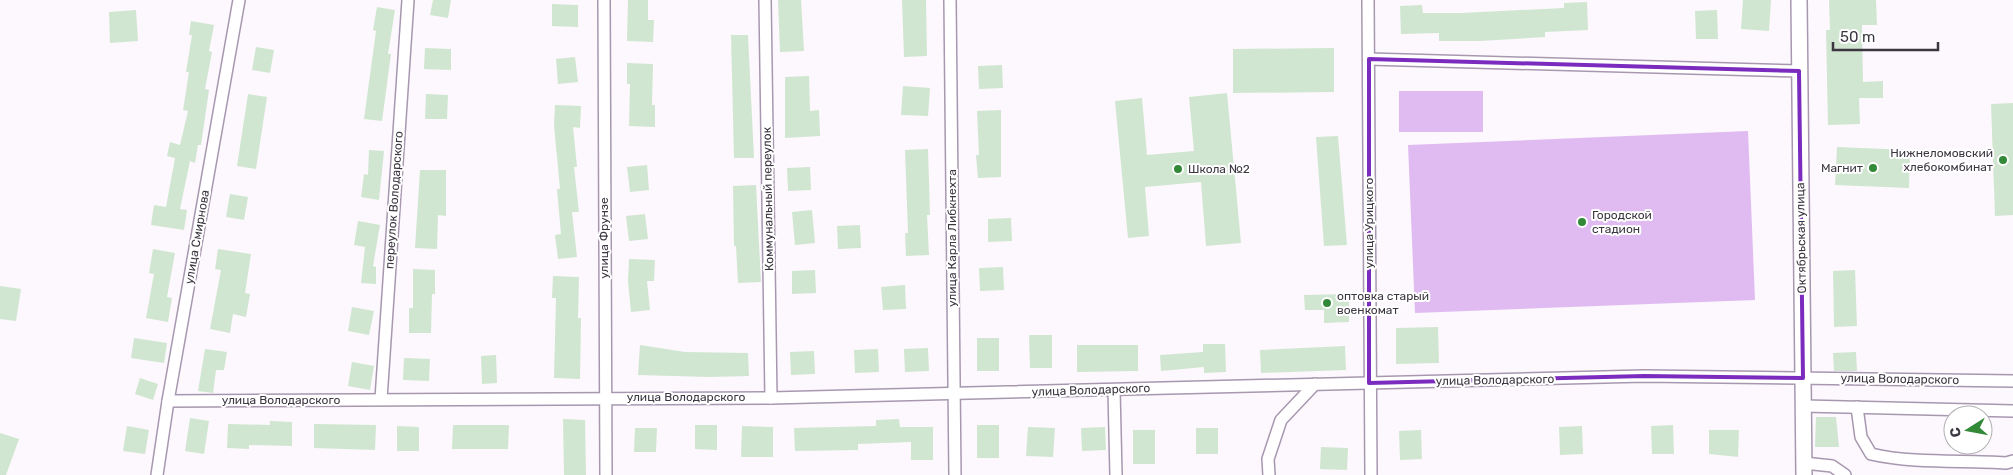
<svg xmlns="http://www.w3.org/2000/svg" width="2013" height="475" font-family="Rubik,sans-serif">
<rect width="100%" height="100%" fill="#fcf8fd"/>
<g fill="#dfbbf2">
<rect x="1399" y="91" width="84" height="41"/>
<polygon points="1748,131 1755,300 1415,313 1408,145"/>
</g>
<g fill="#d1e6d0">
<polygon points="433,0 451,0 448,18 430,15"/>
<polygon points="628,0 648,0 648,20 654,20 653,42 627,41"/>
<polygon points="778,0 801,0 804,51 780,52"/>
<polygon points="902,0 926,0 927,56 904,57"/>
<polygon points="1743,0 1771,0 1769,31 1741,29"/>
<polygon points="1829,0 1876,0 1877,25 1862,25 1863,82 1883,81 1883,98 1859,98 1860,124 1828,125 1826,30 1830,30"/>
<polygon points="1587,2 1588,30 1545,32 1545,37 1480,41 1439,41 1439,33 1401,34 1400,6 1422,5 1423,13 1461,13 1564,8 1564,3"/>
<polygon points="552,4 578,5 578,27 552,26"/>
<polygon points="377,7 395,10 388,54 391,54 382,121 364,119 376,31 373,30"/>
<polygon points="136,10 138,41 110,43 109,12"/>
<polygon points="1717,10 1718,39 1696,39 1695,11"/>
<polygon points="191,21 214,25 209,51 212,52 205,89 209,90 201,145 198,145 195,163 190,161 180,209 187,210 184,230 151,225 154,205 166,207 175,158 167,156 170,142 180,145 188,111 183,110 189,72 186,72 192,35 189,35"/>
<polygon points="731,35 748,35 754,158 734,158"/>
<polygon points="256,47 274,50 270,73 252,70"/>
<polygon points="425,48 451,49 451,70 424,69"/>
<polygon points="1334,48 1334,92 1233,93 1233,49"/>
<polygon points="575,57 578,82 558,84 556,59"/>
<polygon points="627,63 653,64 652,105 655,105 655,127 629,126 630,84 627,84"/>
<polygon points="1002,65 1003,88 979,89 978,66"/>
<polygon points="809,76 810,111 819,110 820,136 785,138 785,77"/>
<polygon points="903,86 930,88 928,116 901,115"/>
<polygon points="1227,93 1241,243 1206,246 1201,182 1145,187 1149,236 1128,238 1115,101 1142,98 1147,155 1194,151 1189,97"/>
<polygon points="248,94 267,97 256,169 237,166"/>
<polygon points="426,94 448,95 447,119 425,119"/>
<polygon points="2013,103 2013,215 1995,216 1991,104"/>
<polygon points="555,105 581,106 580,128 573,127 577,167 574,167 579,212 572,212 577,257 558,259 555,235 561,234 557,189 560,189 554,125"/>
<polygon points="1001,110 1001,177 978,178 976,155 979,155 977,111"/>
<polygon points="1338,136 1347,245 1324,246 1316,137"/>
<polygon points="1837,147 1910,150 1909,188 1835,185"/>
<polygon points="928,149 930,215 927,215 929,255 906,256 905,233 908,233 905,150"/>
<polygon points="369,150 384,151 379,200 361,197 364,174 368,175"/>
<polygon points="647,165 649,190 630,192 627,167"/>
<polygon points="810,167 811,190 788,191 787,168"/>
<polygon points="420,170 446,170 446,216 438,215 437,249 415,248"/>
<polygon points="756,185 761,282 738,283 736,246 734,246 733,186"/>
<polygon points="230,194 248,197 244,220 226,217"/>
<polygon points="812,210 815,243 795,245 792,212"/>
<polygon points="645,214 648,239 629,241 626,216"/>
<polygon points="1011,218 1012,241 988,242 988,219"/>
<polygon points="358,221 380,225 373,266 376,267 376,284 361,283 365,247 354,245"/>
<polygon points="860,225 861,248 838,249 837,226"/>
<polygon points="153,249 175,253 167,297 172,298 168,322 146,318 154,274 149,273"/>
<polygon points="218,249 251,254 245,293 250,294 246,317 233,314 230,333 210,329 221,270 215,269"/>
<polygon points="629,259 655,260 654,281 647,281 650,310 631,312 628,281"/>
<polygon points="1003,267 1004,290 980,291 979,268"/>
<polygon points="413,269 435,270 435,294 432,294 431,333 409,333 409,308 413,308"/>
<polygon points="815,270 816,293 792,294 792,271"/>
<polygon points="1855,270 1857,326 1834,327 1833,271"/>
<polygon points="553,276 579,277 578,318 581,318 580,379 554,378 556,298 552,298"/>
<polygon points="905,285 906,309 883,310 881,287"/>
<polygon points="0,286 21,289 16,321 0,319"/>
<polygon points="1349,294 1349,322 1324,323 1324,310 1305,310 1304,295"/>
<polygon points="352,307 374,311 369,335 348,331"/>
<polygon points="1438,327 1439,363 1396,364 1396,328"/>
<polygon points="1029,335 1052,335 1052,368 1030,368"/>
<polygon points="134,338 167,343 164,363 131,358"/>
<rect x="977" y="338" width="22" height="33"/>
<polygon points="1203,344 1225,344 1226,372 1204,373 1204,367 1161,371 1160,355 1203,352"/>
<polygon points="640,345 685,352 748,353 749,376 710,377 638,375"/>
<polygon points="1077,345 1138,345 1138,371 1077,372"/>
<polygon points="1345,346 1346,370 1261,373 1260,350"/>
<polygon points="928,348 929,371 905,372 904,349"/>
<polygon points="205,349 227,352 224,370 216,370 213,393 198,391"/>
<polygon points="878,349 879,372 855,373 854,350"/>
<polygon points="814,351 815,374 791,375 790,352"/>
<polygon points="1856,352 1857,371 1834,371 1833,353"/>
<polygon points="496,355 497,383 482,384 481,356"/>
<polygon points="404,358 430,359 429,381 403,380"/>
<polygon points="352,362 374,366 370,390 348,386"/>
<polygon points="140,378 158,384 153,400 135,394"/>
<polygon points="1816,417 1836,417 1839,447 1815,447"/>
<polygon points="190,418 209,421 204,454 185,451"/>
<polygon points="563,419 585,420 586,475 564,475"/>
<polygon points="899,419 900,427 933,427 933,460 911,460 911,442 858,444 858,450 795,451 794,428 876,426 876,420"/>
<polygon points="270,421 292,422 292,446 249,445 249,449 227,448 228,424 270,425"/>
<polygon points="314,424 376,425 375,450 314,448"/>
<polygon points="453,425 509,425 508,449 452,449"/>
<polygon points="695,425 717,425 717,450 695,449"/>
<rect x="977" y="425" width="22" height="33"/>
<polygon points="1673,425 1674,454 1652,454 1651,426"/>
<polygon points="127,426 149,430 145,454 123,451"/>
<polygon points="397,426 419,427 419,451 397,451"/>
<polygon points="742,426 773,427 773,457 741,457"/>
<polygon points="1582,426 1583,454 1560,455 1559,427"/>
<polygon points="1028,427 1055,428 1053,457 1026,456"/>
<polygon points="1105,427 1106,450 1082,451 1081,428"/>
<polygon points="635,428 657,428 656,452 634,452"/>
<rect x="1196" y="428" width="22" height="26"/>
<rect x="1133" y="430" width="22" height="34"/>
<polygon points="1421,430 1422,459 1400,460 1399,431"/>
<polygon points="1709,430 1739,430 1738,457 1709,454"/>
<polygon points="0,433 19,439 6,475 0,475"/>
<polygon points="1321,447 1348,448 1347,470 1320,469"/>
</g>
<g fill="none" stroke-linecap="round" stroke-linejoin="round">
<defs>
<g id="minor">
<polyline points="604,0 606,475"/>
<polyline points="765,0 771,398"/>
<polyline points="950,0 955,475"/>
<polyline points="1368,0 1371,475"/>
<polyline points="1369,59 1799,71"/>
<polyline points="1114,390 1116,475"/>
<polyline points="381,399 408,0"/>
<polyline points="168,401 771,398 1644,376 2013,381"/>
<polyline points="1804,406 2013,411"/>
<path d="M1857,407L1861,437L1871,454C1914,464 1962,460 2006,463L2013,461"/>
<polyline points="1804,463 1832,466 1845,475"/>
<polyline points="157,475 168,401 239,0"/>
<polyline points="1269,475 1268,459 1281,420 1315,384"/>
</g>
<polyline id="tertiary" points="1799,0 1804,475"/>
</defs>
<use href="#minor" stroke="#a798b0" stroke-width="14"/>
<use href="#tertiary" stroke="#a798b0" stroke-width="18"/>
<use href="#minor" stroke="#fff" stroke-width="11"/>
<use href="#tertiary" stroke="#fff" stroke-width="15"/>
</g>
<path fill="none" stroke="#7b2cbf" stroke-width="4" stroke-linejoin="round" d="M1369,59L1799,71L1803,378L1644,376L1369,383Z"/>
<g fill="#328938" stroke="#fff" stroke-width="2">
<circle cx="2003" cy="160" r="5"/>
<circle cx="1873" cy="168" r="5"/>
<circle cx="1178" cy="169" r="5"/>
<circle cx="1582" cy="222" r="5"/>
<circle cx="1327" cy="303" r="5"/>
</g>
<g text-anchor="middle" stroke-width="4" stroke-linejoin="round" paint-order="stroke">
<g font-size="12" fill="#3c3640" stroke="#fff" text-anchor="start">
<text x="1993" y="157" text-anchor="end">Нижнеломовский<tspan x="1993" dy="14">хлебокомбинат</tspan></text>
<text x="1863" y="172" text-anchor="end">Магнит</text>
<text x="1188" y="173">Школа №2</text>
<text x="1592" y="219">Городской<tspan x="1592" dy="14">стадион</tspan></text>
<text x="1337" y="300">оптовка старый<tspan x="1337" dy="14">военкомат</tspan></text>
</g>
<g font-size="12" fill="#3c3640" stroke="#fff">
<text transform="translate(768 199) rotate(-91)" y="4">Коммунальный переулок</text>
<text transform="translate(394 200) rotate(-86)" y="4">переулок Володарского</text>
<text transform="translate(1369 223) rotate(-90)" y="4">улица Урицкого</text>
<text transform="translate(197 237) rotate(-80)" y="4">улица Смирнова</text>
<text transform="translate(604 238) rotate(-90)" y="4">улица Фрунзе</text>
<text transform="translate(952 238) rotate(-90)" y="4">улица Карла Либкнехта</text>
<text transform="translate(1801 238) rotate(-91)" y="4">Октябрьская улица</text>
<text transform="translate(1900 379) rotate(1)" y="4">улица Володарского</text>
<text transform="translate(1495 380) rotate(-1)" y="4">улица Володарского</text>
<text transform="translate(1091 390) rotate(-2)" y="4">улица Володарского</text>
<text x="686" y="401">улица Володарского</text>
<text x="281" y="404">улица Володарского</text>
</g>
</g>
<g transform="translate(1968 430) rotate(259)"><circle r="24" fill="#ffffff" stroke="#b1afb3"/>
<path d="M0-4L9 19L0 12L-9 19Z" fill="#328938"/>
<text y="-8" font-size="14" font-weight="bold" text-anchor="middle" fill="#3c3640">С</text>
</g>
<path d="M1833 42v8h105v-8" fill="none" stroke="#3c3640" stroke-width="2.5"/>
<text x="1840" y="42" font-size="15" fill="#3c3640" stroke="#ffffff" stroke-width="4" paint-order="stroke">50 m</text>
</svg>
